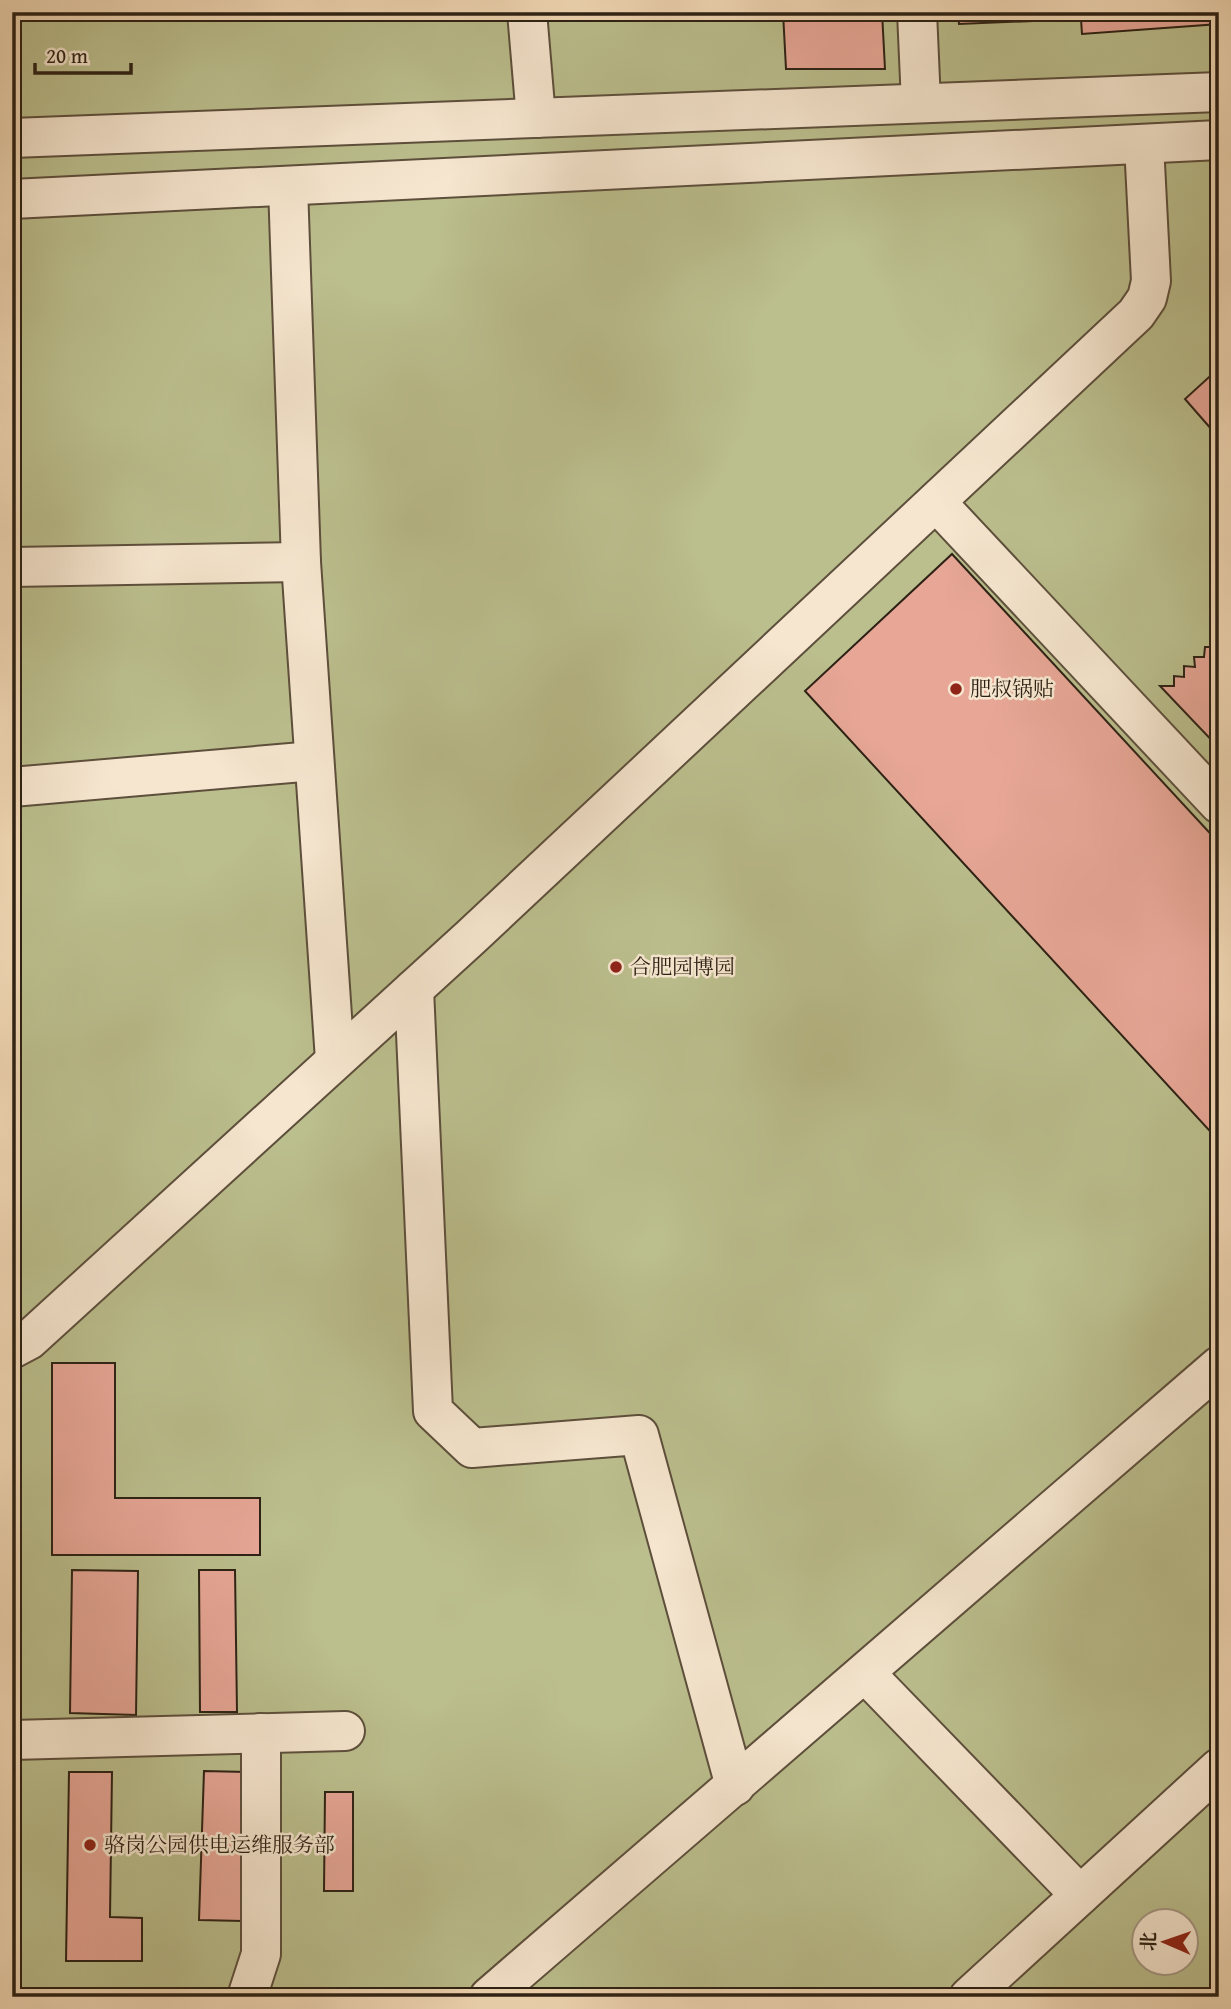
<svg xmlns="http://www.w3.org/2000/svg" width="1231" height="2009" font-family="'Gentium Book Plus','Noto Serif SC',serif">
<rect width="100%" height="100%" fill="#f1d8b5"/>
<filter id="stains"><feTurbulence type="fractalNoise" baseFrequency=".00286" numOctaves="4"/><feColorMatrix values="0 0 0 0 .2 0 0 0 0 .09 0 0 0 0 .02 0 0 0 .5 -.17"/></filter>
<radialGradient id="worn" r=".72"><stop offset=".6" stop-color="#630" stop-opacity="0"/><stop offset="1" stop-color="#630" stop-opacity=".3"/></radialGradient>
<path fill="#bbbe8d" stroke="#747050" stroke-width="2" fill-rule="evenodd" d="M12,12H1219V1997H12ZM1144,1922H1186V1964H1144Z"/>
<g fill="#e7a696" stroke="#2c2114" stroke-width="2">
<polygon points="783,12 882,12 885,69 786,69"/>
<polygon points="958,12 1219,12 1219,24 1082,34 1081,19 959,24"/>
<polygon points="1219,368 1219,438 1185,399"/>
<polygon points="952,554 1219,843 1219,1141 805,691"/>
<polygon points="1216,637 1219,637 1219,748 1160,686 1174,686 1174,676 1184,677 1184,666 1195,667 1194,657 1204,657 1205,647 1215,647"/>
<polygon points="52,1363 115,1363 115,1498 260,1498 260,1555 52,1555"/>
<polygon points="72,1570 138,1571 136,1715 70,1713"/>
<polygon points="199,1570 235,1570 237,1712 200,1712"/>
<polygon points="204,1771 247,1772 243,1921 199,1920"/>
<polygon points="69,1772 112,1772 110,1917 142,1918 142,1961 66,1961"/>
<polygon points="325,1792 353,1792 353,1891 324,1891"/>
<rect x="70" y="1989" width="63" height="8"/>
</g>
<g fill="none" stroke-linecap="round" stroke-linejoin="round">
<defs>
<g id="minor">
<polyline points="527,12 536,118"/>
<polyline points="917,12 921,103"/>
<polyline points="12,138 1219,92"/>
<polyline points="288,186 301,562 335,1060"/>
<polyline points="12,199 1219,140"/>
<polyline points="936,502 1219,804"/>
<polyline points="12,567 301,562"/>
<polyline points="12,787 314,761"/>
<polyline points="414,989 433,1411 472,1448 639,1435 735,1786"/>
<polyline points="12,1349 29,1340 471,937 1136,314 1147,298 1151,281 1144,144"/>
<polyline points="865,1673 1080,1895"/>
<polyline points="12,1740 345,1731"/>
<polyline points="247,1997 261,1954 261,1733"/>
<polyline points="489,1997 1219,1366"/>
<polyline points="969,1997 1219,1768"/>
</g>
</defs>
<use href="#minor" stroke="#5d4f3c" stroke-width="42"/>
<use href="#minor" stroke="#f6e6cf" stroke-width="38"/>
</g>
<g fill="#8f2418" stroke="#f6e6cf" stroke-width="2.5">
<circle cx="956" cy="689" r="7"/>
<circle cx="616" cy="967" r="7"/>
<circle cx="90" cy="1845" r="7"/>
</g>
<g text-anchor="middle" stroke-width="5" stroke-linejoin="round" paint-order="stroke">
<g font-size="21" fill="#2c2114" stroke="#f6e6cf" text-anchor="start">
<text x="970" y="696">肥叔锅贴</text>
<text x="630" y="974">合肥园博园</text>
<text x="104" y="1852">骆岗公园供电运维服务部</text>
</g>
</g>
<rect width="1231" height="2009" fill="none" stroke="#f1d8b5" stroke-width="42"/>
<rect x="14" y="14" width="1203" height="1981" fill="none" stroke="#2c2114" stroke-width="3.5"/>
<rect x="21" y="21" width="1189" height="1967" fill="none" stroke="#2c2114" stroke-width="2"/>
<g transform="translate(1165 1942) rotate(272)"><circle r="33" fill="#f6e6cf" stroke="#a59784" stroke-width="2"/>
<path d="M0-5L12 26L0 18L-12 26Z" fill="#8f2418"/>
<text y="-10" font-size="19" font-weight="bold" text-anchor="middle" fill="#2c2114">北</text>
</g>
<path d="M35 63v10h96v-10" fill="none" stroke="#2c2114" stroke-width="3.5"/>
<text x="46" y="63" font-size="21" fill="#2c2114" stroke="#f6e6cf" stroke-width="5" paint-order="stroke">20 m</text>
<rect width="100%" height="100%" filter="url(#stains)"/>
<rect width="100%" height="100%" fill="url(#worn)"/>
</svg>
